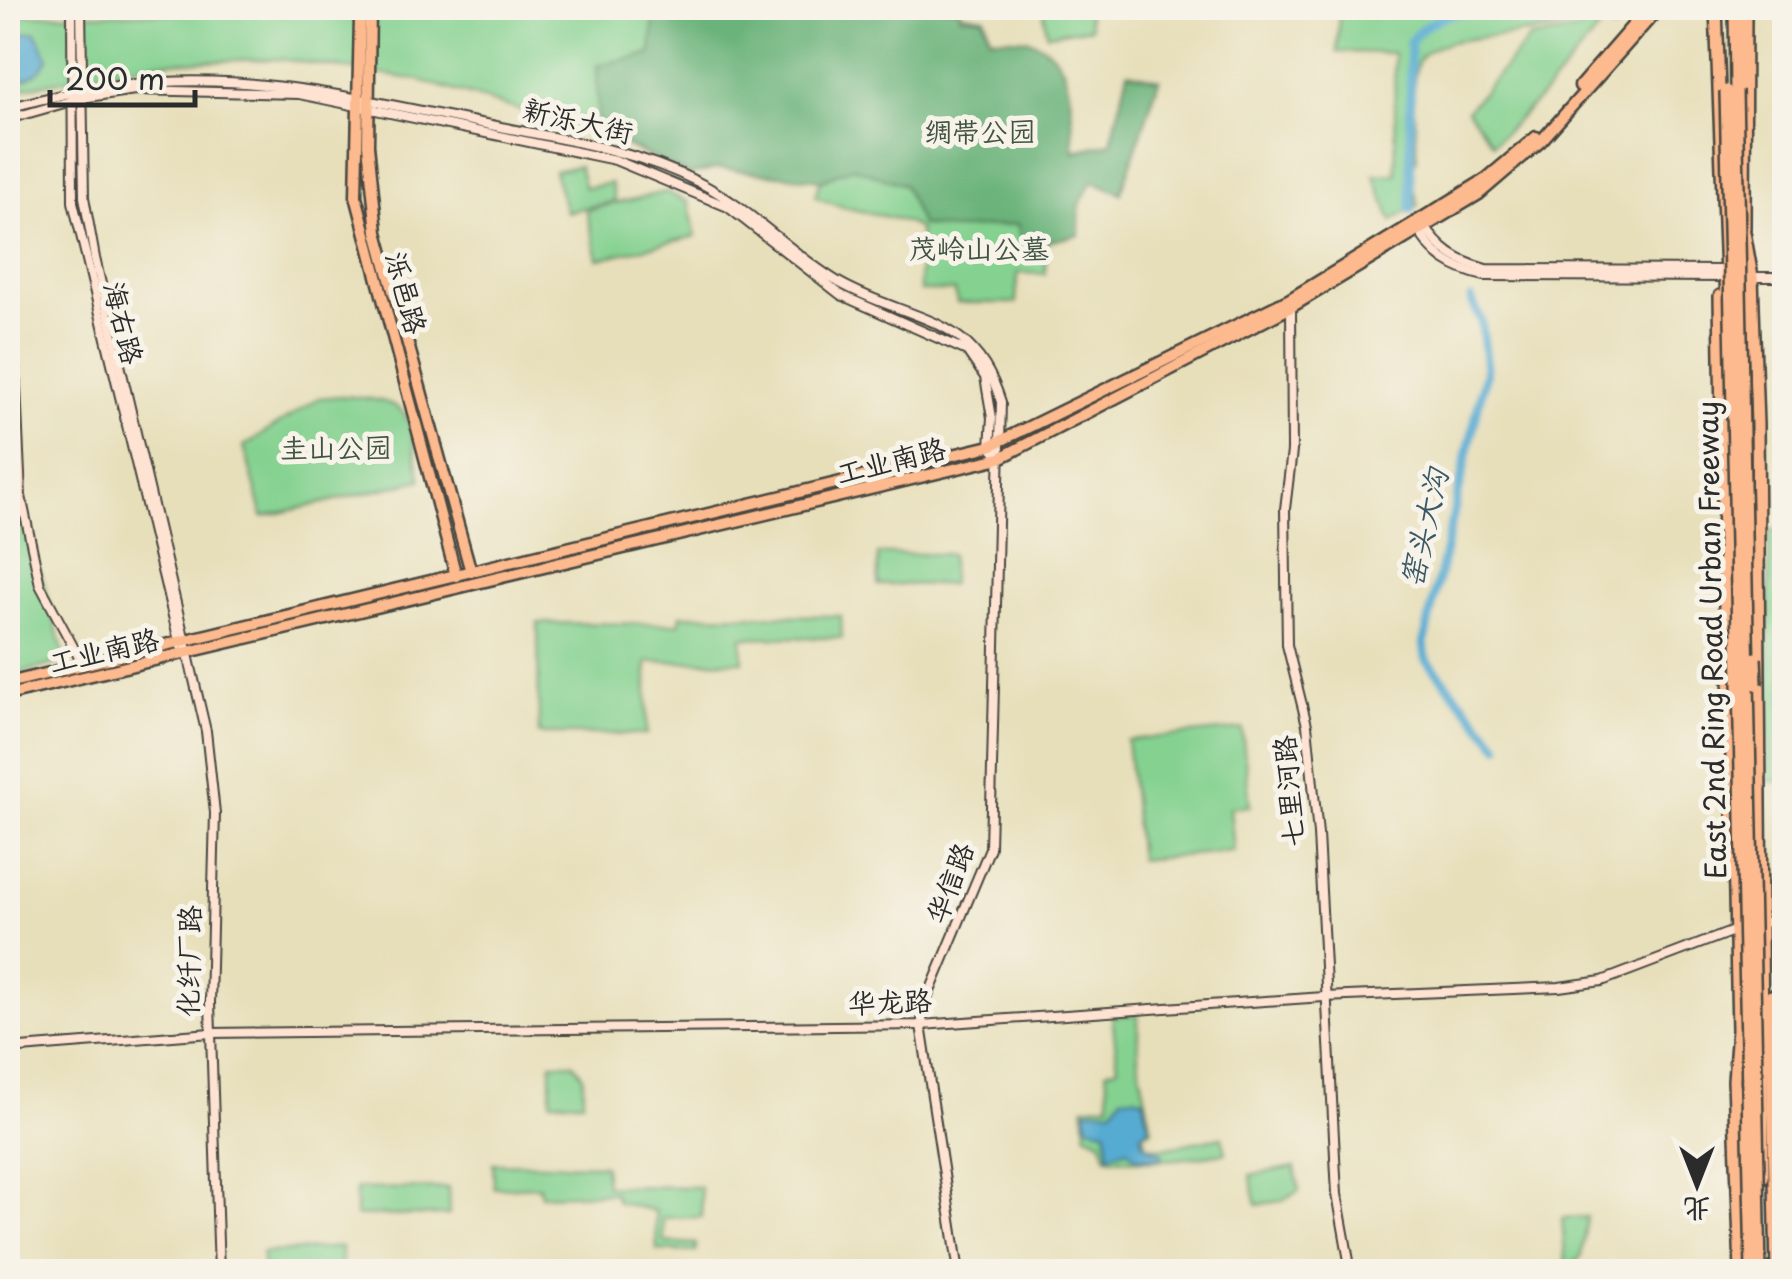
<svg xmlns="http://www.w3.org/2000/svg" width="1792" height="1279" font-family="'Playpen Sans','LXGW WenKai TC',sans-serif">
<rect width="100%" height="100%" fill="#f7f3e8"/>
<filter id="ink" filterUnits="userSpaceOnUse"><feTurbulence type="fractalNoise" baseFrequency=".01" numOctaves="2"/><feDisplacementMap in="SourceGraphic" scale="20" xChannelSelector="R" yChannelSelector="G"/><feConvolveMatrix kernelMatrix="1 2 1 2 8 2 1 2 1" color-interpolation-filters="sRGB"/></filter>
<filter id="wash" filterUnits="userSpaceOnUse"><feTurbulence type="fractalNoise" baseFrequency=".0048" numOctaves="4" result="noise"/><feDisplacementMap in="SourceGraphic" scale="40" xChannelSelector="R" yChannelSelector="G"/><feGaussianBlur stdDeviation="2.25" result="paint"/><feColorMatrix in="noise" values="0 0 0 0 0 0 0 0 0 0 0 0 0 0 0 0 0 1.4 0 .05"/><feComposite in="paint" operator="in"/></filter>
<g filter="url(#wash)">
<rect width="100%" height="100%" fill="#e7dfba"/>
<g fill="#84d190" stroke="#587e5e" stroke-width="2.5">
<path d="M511,8H959L962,13L985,17L990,37L1031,42L1064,69L1073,151L1111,143L1128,72L1159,79L1121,192L1091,181L1047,241L1045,274L1018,273L1016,303H957L955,291H920L919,229C887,211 848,214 815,196L821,179L719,168L690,175L596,133L419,80L282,59L158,62L8,91V15Z"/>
<polygon points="1043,8 1086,8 1090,28 1047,34"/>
<path d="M1362,8H1627L1614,29L1590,16C1553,45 1429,24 1417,65C1409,92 1417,130 1417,159L1410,168L1418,205L1392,221L1374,175L1396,174L1394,53L1337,52L1339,9Z"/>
<polygon points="1590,20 1601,26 1545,93 1493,144 1467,110 1530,38 1577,31"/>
<polygon points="579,166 585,188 611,183 615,201 566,212 554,171"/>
<polygon points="666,192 688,202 696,236 598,259 586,210"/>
<polygon points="8,389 17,491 66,661 9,676"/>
<path d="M342,396C421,402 405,413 421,480L263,517L244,446L319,398Z"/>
<polygon points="1769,530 1784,530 1784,781 1768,781"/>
<polygon points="878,554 951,554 951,584 878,585"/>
<polygon points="681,615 841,616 842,638 742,637 743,661 647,662 647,734 539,734 538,623 679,624"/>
<polygon points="1242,729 1250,806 1230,808 1234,851 1139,860 1127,740"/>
<path d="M1138,1015V1060L1152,1129L1143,1134L1147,1146L1163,1148L1222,1137L1226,1153C1185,1159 1148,1164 1107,1157L1101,1140L1086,1134L1084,1107L1109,1103L1106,1071L1118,1067L1112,1016Z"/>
<polygon points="551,1063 573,1063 583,1076 583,1101 551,1101"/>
<polygon points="493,1163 604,1165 606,1186 700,1187 702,1217 663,1218 664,1242 696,1244 696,1252 657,1250 655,1211 617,1202 614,1193 541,1195 539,1186 494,1188"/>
<polygon points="1295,1167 1299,1191 1280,1201 1257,1205 1250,1175"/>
<polygon points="448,1188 449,1215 356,1216 356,1189"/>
<polygon points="1587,1217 1581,1257 1566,1271 1562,1218"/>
<polygon points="341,1247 342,1271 263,1271 262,1253"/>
</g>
<path fill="#6bb37a" stroke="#4b6f52" stroke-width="2.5" d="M958,8L960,16L983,18L990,38C1002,39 1019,36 1030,40C1078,56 1070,114 1074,152L1111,143L1128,72L1159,80L1121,193L1092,181L1079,206V235L1023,247L1017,224L955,230L921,225L904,185L853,167L822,180L719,168L690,175L598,132L597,65L651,54L654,9Z"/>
<g fill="#57abd2" stroke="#416b7e" stroke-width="2.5">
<path d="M36,32L48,58C41,74 25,83 8,80V34Z"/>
<polygon points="1134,1096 1144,1099 1149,1127 1141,1134 1142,1143 1163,1154 1162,1158 1137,1158 1127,1149 1109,1155 1106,1129 1088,1126 1086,1110 1112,1109 1122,1097"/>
</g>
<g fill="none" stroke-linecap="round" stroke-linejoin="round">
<g stroke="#57abd2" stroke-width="9">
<path d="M1411,210L1410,42C1439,1 1496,13 1540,8"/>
<polyline points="1471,299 1481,320 1487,368 1424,642 1426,659 1499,746"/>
<polyline points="1780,996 1784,999"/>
</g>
</g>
</g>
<g filter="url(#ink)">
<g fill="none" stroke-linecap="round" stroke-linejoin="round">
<defs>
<g id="secondary">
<polyline points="72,8 73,202 180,645"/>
<polyline points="81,8 84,197 95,258 206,731 215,813 210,1003 219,1272"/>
<path d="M8,108C189,57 308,88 486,124C558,139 632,148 698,182C751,208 790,254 840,283C912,323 974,313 1001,402L990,848L926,1001L921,1025L959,1272"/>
<polyline points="8,119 82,98 135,90 299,94 615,160 728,207 841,295 967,351 985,377 992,418 990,446 1000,458"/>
<polyline points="8,211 21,496 40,585 83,665"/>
<path d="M1423,224C1440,250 1456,261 1486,269L1726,270"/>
<path d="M1418,229C1433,257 1454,269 1484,276L1730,277"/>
<polyline points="1749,277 1784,277"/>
<polyline points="1291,307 1292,451 1285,509 1287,645 1307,725 1318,834 1337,1194 1351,1272"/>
<polyline points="1759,923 1784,921"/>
<polyline points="8,1049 211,1033 921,1025 1324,997 1559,987 1602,981 1736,930"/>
</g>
<g id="primary">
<polyline points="370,8 368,145 377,232 471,572"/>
<polyline points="370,17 360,17 356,196 456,576"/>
<polyline points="1580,86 1648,8"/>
<polyline points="8,683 990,446 1290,299 1486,179 1536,137"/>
<polyline points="8,695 1000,458 1291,307 1479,194 1541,141 1659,8"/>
</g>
<g id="trunk">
<polyline points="1716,8 1727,304"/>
<polyline points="1735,8 1736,90"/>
<polyline points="1744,228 1745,8"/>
<polyline points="1744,232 1752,277 1757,425 1763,1177"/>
<polyline points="1720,296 1726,677"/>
<polyline points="1734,652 1730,673 1738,1030 1734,1080 1741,1272"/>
<polyline points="1771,996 1777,1272"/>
<polyline points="1743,1089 1744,1160"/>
</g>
</defs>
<use href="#secondary" stroke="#474640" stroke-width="12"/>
<use href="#primary" stroke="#474640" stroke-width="15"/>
<use href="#trunk" stroke="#474640" stroke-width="16"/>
<use href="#secondary" stroke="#fee3d2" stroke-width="8"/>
<use href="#primary" stroke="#fcba8e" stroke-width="10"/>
<use href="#trunk" stroke="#fcba8e" stroke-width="11"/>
<defs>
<g id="trunk-bridge">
<polyline points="1736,90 1760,1272"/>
<polyline points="1726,91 1752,1272"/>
<polyline points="1755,658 1756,684"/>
</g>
</defs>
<use href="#trunk-bridge" stroke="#474640" stroke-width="16" stroke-linecap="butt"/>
<use href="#trunk-bridge" stroke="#fcba8e" stroke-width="11"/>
</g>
</g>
<g text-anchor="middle" stroke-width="10" stroke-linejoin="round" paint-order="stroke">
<g font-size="28" fill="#2b2b2b" stroke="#f7f3e8">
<text transform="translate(578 121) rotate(13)" y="10">新泺大街</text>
<text transform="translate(406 293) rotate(75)" y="10">泺邑路</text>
<text transform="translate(123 323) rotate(76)" y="10">海右路</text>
<text transform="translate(891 461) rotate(-14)" y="10">工业南路</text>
<text transform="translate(1712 640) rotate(-91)" y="10">East 2nd Ring Road Urban Freeway</text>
<text transform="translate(104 651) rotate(-13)" y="10">工业南路</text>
<text transform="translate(1289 791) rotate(-95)" y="10">七里河路</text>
<text transform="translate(950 883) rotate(-69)" y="10">华信路</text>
<text transform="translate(189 961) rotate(-89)" y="10">化纤厂路</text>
<text transform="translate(890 1002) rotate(-2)" y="10">华龙路</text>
</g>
<g font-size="28" fill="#415444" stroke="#f7f3e8">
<text x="980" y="142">绸带公园</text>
<text x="979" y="259">茂岭山公墓</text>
<text x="336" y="458">圭山公园</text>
</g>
<g font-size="30" font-style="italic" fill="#3a5865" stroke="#f7f3e8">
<text transform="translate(1425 528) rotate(-77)" y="10">窑头大沟</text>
</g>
</g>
<rect width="1792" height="1279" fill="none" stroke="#f7f3e8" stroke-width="40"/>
<g transform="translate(1697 1184) rotate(180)" stroke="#f7f3e8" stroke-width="8" paint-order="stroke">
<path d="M0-8L18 38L0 25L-18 38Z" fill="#2b2b2b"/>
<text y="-15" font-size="28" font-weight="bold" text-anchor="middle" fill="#2b2b2b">北</text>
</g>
<path d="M50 90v15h145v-15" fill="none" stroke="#2b2b2b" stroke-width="5"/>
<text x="65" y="90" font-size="30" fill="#2b2b2b" stroke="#f7f3e8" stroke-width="8" paint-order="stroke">200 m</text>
</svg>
